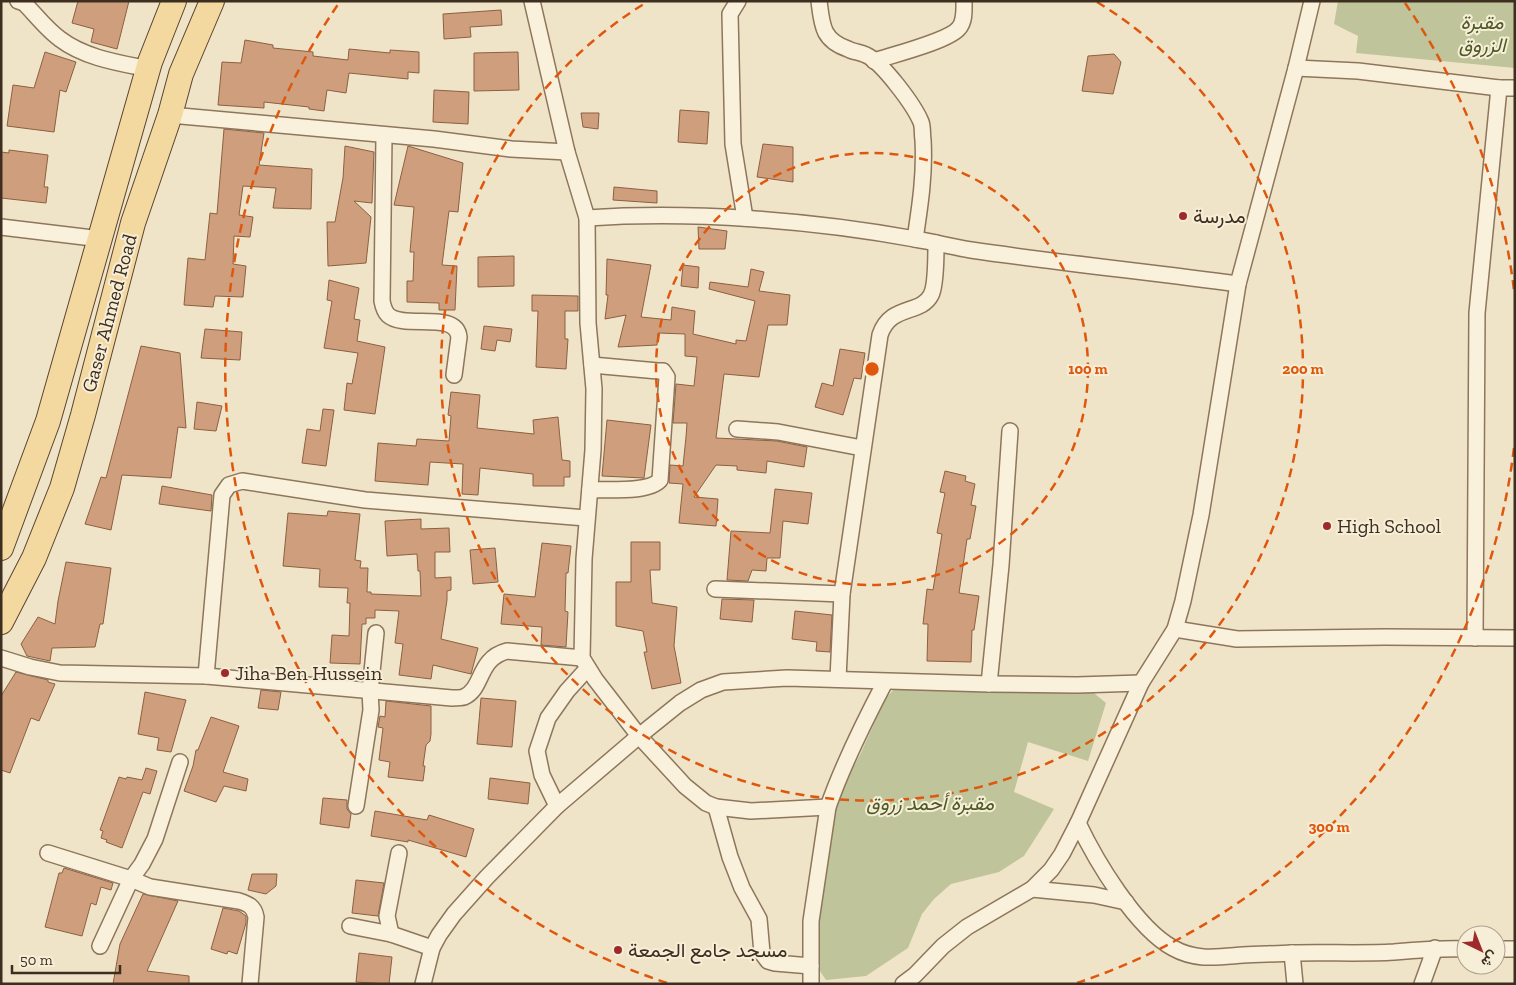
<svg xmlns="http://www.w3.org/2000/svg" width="1516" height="985" font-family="'Zilla Slab',Vazirmatn,serif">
<rect width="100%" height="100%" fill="#f0e4c8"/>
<g fill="#bfc49a">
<polygon points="1338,1 1515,1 1515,68 1356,53 1358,36 1334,24"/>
<polygon points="896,687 1089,689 1106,703 1088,761 1028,742 1014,792 1054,809 1024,856 999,872 951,884 934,899 922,914 908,948 866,976 826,980 818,968 814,941 837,794 860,755 885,699"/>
</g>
<g fill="#cf9f7d" stroke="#8d5f41">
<polygon points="78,1 129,1 117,49 91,42 94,29 72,23"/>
<polygon points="501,10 502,25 470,27 471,37 444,39 443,14"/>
<polygon points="245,40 273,45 273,48 313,52 313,56 348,60 349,49 390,53 390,50 419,52 419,73 408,72 408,79 349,73 346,93 327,90 324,111 309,109 309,107 264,102 264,108 218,105 222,62 241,63"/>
<polygon points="45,52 76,62 66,92 60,90 54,132 7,126 13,85 34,88"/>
<polygon points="518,52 519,90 474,91 474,53"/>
<polygon points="1114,54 1121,62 1113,94 1082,91 1088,56"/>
<polygon points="434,90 469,92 468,124 433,122"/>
<polygon points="680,110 709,112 707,144 678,142"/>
<polygon points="581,113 599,113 598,129 583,127"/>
<polygon points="224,129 264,133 259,165 312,169 311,209 273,208 276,188 243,186 239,215 253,217 250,237 234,236 233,264 246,266 243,297 215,296 213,307 184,305 188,258 205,260 210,213 217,214"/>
<polygon points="763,144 793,147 793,182 757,177"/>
<polygon points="345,146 374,152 372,203 354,201 371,217 366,263 328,266 327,222 335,222 343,178"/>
<polygon points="408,146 463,163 458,212 449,211 442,265 457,266 455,310 439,310 439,303 407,302 407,281 413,281 414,252 410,252 414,207 394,205"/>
<polygon points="9,150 48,155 44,187 48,187 46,203 1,198 1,152 9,153"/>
<polygon points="614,187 657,191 657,203 613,200"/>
<polygon points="698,227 727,231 725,249 699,249"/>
<polygon points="514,256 514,286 478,287 478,257"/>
<polygon points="607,259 651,265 641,317 671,320 672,307 695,311 693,334 736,344 736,340 746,341 755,301 709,289 710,282 748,287 751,269 764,272 759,291 790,295 787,325 768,325 759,377 724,374 716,438 777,441 807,447 804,467 767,461 766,473 737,470 737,466 716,465 694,497 718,499 716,526 679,523 683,484 669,483 670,465 683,466 686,437 687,423 673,423 676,384 694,386 697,357 685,356 685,334 658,333 657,345 618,347 626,315 605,319 608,295 606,295"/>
<polygon points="683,265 699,267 698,288 681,286"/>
<polygon points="329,280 359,288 354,319 360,320 357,341 385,347 375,414 344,410 347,383 352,384 358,353 324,348 332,301 327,300"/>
<polygon points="532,295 578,296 578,311 565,311 565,339 568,339 566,369 536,367 538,311 532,311"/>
<polygon points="484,326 512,329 510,342 497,340 495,351 481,349"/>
<polygon points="205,329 242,332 240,360 201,358"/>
<polygon points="141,346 180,353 186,428 178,427 171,478 122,475 111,530 85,524 101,477 106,478"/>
<polygon points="840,349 865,353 861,379 854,378 843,415 815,407 822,383 833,386"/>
<polygon points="451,392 480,395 477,428 534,434 533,420 558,417 562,460 570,461 570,477 564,477 564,486 533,486 533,474 480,468 478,495 462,494 463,464 430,462 428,485 375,481 378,443 416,446 417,439 449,441 451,416 448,415"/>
<polygon points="197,402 222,406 216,431 194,429"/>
<polygon points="323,409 334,410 326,466 302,463 307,429 320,431"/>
<polygon points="607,420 651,425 644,478 602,476"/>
<polygon points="945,471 966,476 965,481 975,484 971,505 976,506 970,539 967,539 959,593 979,596 974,630 972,630 971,662 927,661 928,624 923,624 927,589 933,590 942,534 937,533 945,493 940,492"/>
<polygon points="162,486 212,495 211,511 159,504"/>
<polygon points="775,489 812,493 808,524 783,521 780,558 767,558 766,571 752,570 748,581 727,580 731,531 770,533"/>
<polygon points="328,511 360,514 355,560 361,561 360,568 368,568 367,592 371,592 371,594 421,596 420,571 418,571 417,554 387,556 385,521 421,519 421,529 449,528 450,552 435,552 435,578 451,577 451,590 447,591 447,600 441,639 478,648 471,674 433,665 431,679 399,675 403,644 395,643 399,611 375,610 375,618 366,618 366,624 362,624 360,664 330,663 332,635 349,636 350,603 347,603 348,588 319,587 320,569 283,566 288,513 327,516"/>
<polygon points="631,542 660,542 660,570 650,570 652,603 677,607 674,646 681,683 652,689 644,652 647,652 643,631 616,626 616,582 631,582"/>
<polygon points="542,543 571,546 568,573 566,573 565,611 568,612 566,647 541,645 542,627 501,624 504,594 535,597"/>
<polygon points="495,548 498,582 473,584 470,550"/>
<polygon points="66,562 111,568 103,624 100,624 95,647 52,648 50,661 27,656 21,644 38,617 55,624 58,601"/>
<polygon points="722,599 754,600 752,622 720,619"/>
<polygon points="795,611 832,615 830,652 816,651 817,642 792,639"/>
<polygon points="16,672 48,680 48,682 55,684 39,721 31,718 10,773 1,770 1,696"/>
<polygon points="261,690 281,692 278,710 258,708"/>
<polygon points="145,692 186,700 171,752 157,750 159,738 138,734"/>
<polygon points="481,698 516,701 512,747 477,744"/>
<polygon points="386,701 431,706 431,734 430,741 426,745 423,766 425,766 423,781 388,777 390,762 379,760 383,728 378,727 380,716 385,717"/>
<polygon points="211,717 239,726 223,772 248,779 246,791 224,786 216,802 184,791 193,766 196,750 198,750"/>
<polygon points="146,768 157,771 150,794 143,792 122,848 106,842 107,840 101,838 103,831 100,830 119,777 126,779 127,777 142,780"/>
<polygon points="490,778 530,783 528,804 488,799"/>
<polygon points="323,798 347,800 347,809 351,814 349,828 320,824"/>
<polygon points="375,811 427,820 429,815 474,829 466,857 408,840 408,842 371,836"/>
<polygon points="64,868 113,883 111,890 101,887 96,905 91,903 82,936 45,927 59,873 62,873"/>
<polygon points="252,874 277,874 276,886 266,894 248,890"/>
<polygon points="356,880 384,883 378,916 352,913"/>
<polygon points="143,894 178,901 147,971 189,976 189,984 113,984 120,944"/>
<polygon points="223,908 239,911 246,916 246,923 237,954 228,951 227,954 211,949"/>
<polygon points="359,953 392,957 389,984 356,982"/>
</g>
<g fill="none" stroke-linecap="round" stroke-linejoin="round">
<defs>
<g id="minor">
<path d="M18,1L24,3C35,14 47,30 60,39C85,58 119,63 149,69"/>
<polyline points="532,1 567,152 587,218 588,323 594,389 593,450 584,559 582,658 595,679 639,736 685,786 706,803 716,807 751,811 828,807"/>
<polyline points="738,1 730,14 733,144 745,218"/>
<path d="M819,1C822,25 822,40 848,49C853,52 860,52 866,55C882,62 914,105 921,122C923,127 922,134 923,140C925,174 920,206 915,239"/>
<path d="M874,61C892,55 949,41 959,28C965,21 964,10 964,1"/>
<polyline points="1296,68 1358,71 1499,88 1515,88"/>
<polyline points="170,115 434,139 511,149 567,152"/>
<path d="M384,135L382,301C383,306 384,311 388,315C404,330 456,310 459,337L454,375"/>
<path d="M587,218C693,211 811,220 915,239C934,242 952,247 971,250C1060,263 1149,272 1238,284"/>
<polyline points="1,227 101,239"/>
<polyline points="737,429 778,432 862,448"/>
<path d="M590,490C607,489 649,493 660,480L667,377L663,371H658L592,365"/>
<polyline points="715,589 842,594"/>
<polyline points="1175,629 1237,639 1385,637 1515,638"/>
<polyline points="1475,638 1477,313 1499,88"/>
<path d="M1,658L30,667L60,673L206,676L452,698C455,698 461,698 464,697C484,688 477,659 507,651L582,658"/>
<polyline points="206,676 222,495 229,485 242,481 365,500 586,518"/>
<path d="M838,679L842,594L880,335C890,304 921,315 931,295C936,286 936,255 936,243"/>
<polyline points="989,684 1001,565 1010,431"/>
<path d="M180,762L155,839L142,864L131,879L150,887L239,901C248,904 254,906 256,917L250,984"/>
<polyline points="356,806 371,710 370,691 376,633"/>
<polyline points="557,806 542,775 537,751 548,718 567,691 587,669"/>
<polyline points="716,807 730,857 742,888 759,919 762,953 768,961 775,963 811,966"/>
<path d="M1078,823C1096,861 1136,928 1173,948C1196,961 1218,957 1243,955C1259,954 1276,954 1292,953C1326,952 1360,954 1394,952C1418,950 1442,948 1466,949"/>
<polyline points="48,853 131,879 100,946"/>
<polyline points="1032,889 1094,895 1126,902"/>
<polyline points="350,926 391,934 432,948"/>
<polyline points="391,934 387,916 399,853"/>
<polyline points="1496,949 1515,949"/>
<polyline points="1292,953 1295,984"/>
<polyline points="423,984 432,948 439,935 454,914 487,877 557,806 639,736 680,703 701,690 723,682 787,678 989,684 1077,685 1141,683"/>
<path d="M811,984V921L828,807C843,764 864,722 885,682"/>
<polyline points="903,984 915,975 943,946 967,927 1032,889 1051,870 1062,854 1078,823 1141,683 1175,629 1183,601 1201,515 1238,284 1296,68 1312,1"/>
<polyline points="1422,984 1435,948"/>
</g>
<g id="primary">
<polyline points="1,548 48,421 150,62 174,1"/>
<polyline points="1,622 34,558 62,488 83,415 133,223 170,115 181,74 212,1"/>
</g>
</defs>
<use href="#minor" stroke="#8d765c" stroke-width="18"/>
<use href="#primary" stroke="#5b4430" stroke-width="26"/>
<use href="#minor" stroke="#faf1dc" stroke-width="15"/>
<use href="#primary" stroke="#f3d9a0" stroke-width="24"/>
</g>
<g fill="none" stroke="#df570d" stroke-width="2.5" stroke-dasharray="9 6">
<circle cx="872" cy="369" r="216"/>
<path d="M1097 2A431 431 0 1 1 647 2"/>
<path d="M1514 448A647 647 0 0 1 1077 983M667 983A647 647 0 0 1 339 3M1405 3A647 647 0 0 1 1514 290"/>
</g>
<g fill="#9e2a2b" stroke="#f7eed8" stroke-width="2">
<circle cx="1183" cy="216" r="5"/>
<circle cx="1327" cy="526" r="5"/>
<circle cx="225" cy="673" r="5"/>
<circle cx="618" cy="950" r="5"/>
</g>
<g text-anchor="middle" stroke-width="4" stroke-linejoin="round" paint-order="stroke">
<g font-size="20" font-style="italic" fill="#4d5a26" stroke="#f7eed8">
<text x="1482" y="29">مقبرة<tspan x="1482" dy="23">الزروق</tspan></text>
<text x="930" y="810">مقبرة أحمد زروق</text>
</g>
<g font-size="20" fill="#3d2e20" stroke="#f7eed8" text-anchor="start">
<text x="1193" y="223">مدرسة</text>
<text x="1337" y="533">High School</text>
<text x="235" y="680">Jiha Ben Hussein</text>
<text x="628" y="957">مسجد جامع الجمعة</text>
</g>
<g font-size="20" fill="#3d2e20" stroke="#f7eed8">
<text transform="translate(109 313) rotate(-75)" y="7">Gaser Ahmed Road</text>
</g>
</g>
<circle cx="872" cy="369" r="8" fill="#df570d" stroke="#f7eed8" stroke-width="2.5"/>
<g font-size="15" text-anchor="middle" font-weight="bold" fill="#df570d" stroke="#f7eed8" stroke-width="4" stroke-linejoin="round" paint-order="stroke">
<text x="1088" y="374">100 m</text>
<text x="1303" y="374">200 m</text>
<text x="1329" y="832">300 m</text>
</g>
<rect width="1516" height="985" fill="none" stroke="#3d2e20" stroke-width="5"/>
<g transform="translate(1481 950) rotate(137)"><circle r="24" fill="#f7eed8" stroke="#ada18e"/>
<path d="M0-4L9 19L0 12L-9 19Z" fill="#9e2a2b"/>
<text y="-8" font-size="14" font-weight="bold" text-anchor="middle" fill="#3d2e20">ش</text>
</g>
<path d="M12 965v8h108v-8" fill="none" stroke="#3d2e20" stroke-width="2.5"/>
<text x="20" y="965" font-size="15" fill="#3d2e20" stroke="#f7eed8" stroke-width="4" paint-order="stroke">50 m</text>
</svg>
